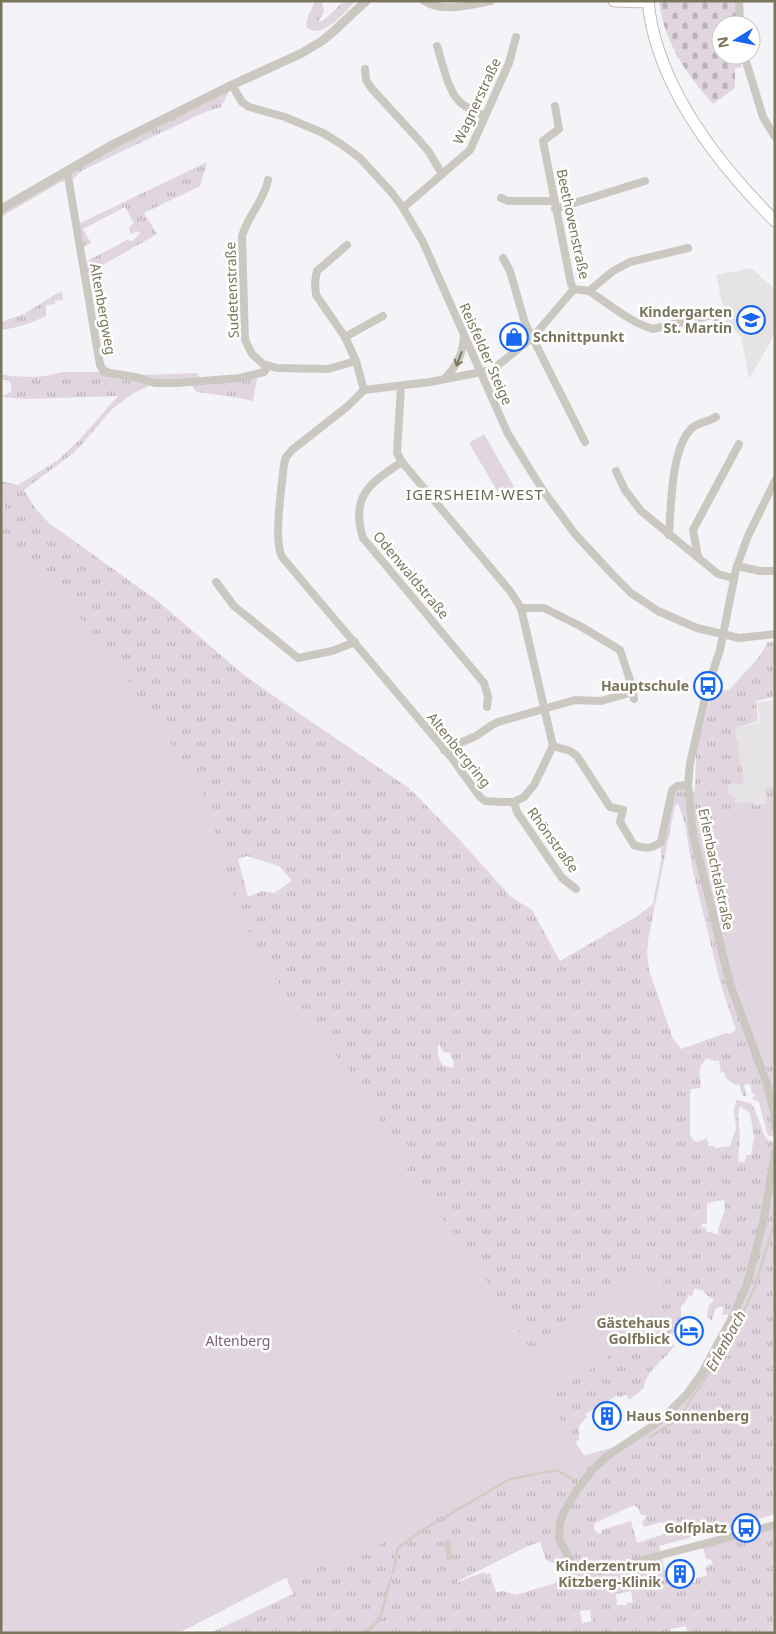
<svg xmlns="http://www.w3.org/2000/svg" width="776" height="1634" font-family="'Noto Sans',sans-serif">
<defs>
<pattern id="grass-tufts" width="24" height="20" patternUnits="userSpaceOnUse" patternTransform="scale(1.25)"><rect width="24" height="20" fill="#e1d6e0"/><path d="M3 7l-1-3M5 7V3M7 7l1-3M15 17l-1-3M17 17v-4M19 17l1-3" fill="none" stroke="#bbb2b9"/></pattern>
<pattern id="cemetery-stones" width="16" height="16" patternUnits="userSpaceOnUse" patternTransform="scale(1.25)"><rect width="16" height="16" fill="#e1d6e0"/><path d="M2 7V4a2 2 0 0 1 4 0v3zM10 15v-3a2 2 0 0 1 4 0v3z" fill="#bbb2b9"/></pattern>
</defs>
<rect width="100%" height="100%" fill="#f4f3f7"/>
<g fill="#e5e3e4">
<polygon points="751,268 775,289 775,328 770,343 749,379 741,336 730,327 728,328 716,275"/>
<polygon points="775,700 775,806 731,813 728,783 743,783 735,728 760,722 757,702"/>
</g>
<g fill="url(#grass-tufts)" fill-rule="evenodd">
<path d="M315,1H322L324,12L318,22L323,21L344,1H355C347,11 330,30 317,31C313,31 309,29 306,27L307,19Z"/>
<path d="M232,85L221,107L205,112L83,170L73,179L76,225L207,162L200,186L144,213L157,234L87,274L101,352C102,357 103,363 107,367C121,379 178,373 198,373L199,381L258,374L253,401L234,397L196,392L190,382L155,383L132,394L112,409L84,442L72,454L24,490L35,508L49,523L159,602L244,675L268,692L410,789L409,793L412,791L456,836L511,897L532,910L560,961L636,917L653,904L661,860V842L668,812L677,786L692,792L695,791L696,753L710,698L714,691L729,690L759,657L768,642H774L775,697L756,701L758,721L735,728L744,784H728L729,794L736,798L735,804L751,801V803L755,802V806L767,804L765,788L775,787V1136H769L767,1133L759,1102L752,1099L755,1094L752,1093L750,1084L744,1085L747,1096H743L739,1084L735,1085L725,1077L724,1072L721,1073L719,1061H715L707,1058C696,1070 700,1072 701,1088L691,1089L690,1095V1134L693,1140L698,1142L707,1138L708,1146H714L715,1148L730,1146L736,1129L734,1111L736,1100L750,1103L754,1108L765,1137L768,1140L775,1143V1509L773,1510L775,1514L728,1528V1537L775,1525V1633H687L686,1626L670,1629V1633H210L293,1594L260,1514L1,807V481L18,485L58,460L80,439L118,396L26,399L1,397L12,391L10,381L1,379V374L12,376L33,377L45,376L63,372H104L83,267L89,260L127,240L133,241L140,233L138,231L131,234L129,227L134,223L125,207L83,229L91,243L80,249L68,178L1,217V209ZM678,803L685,824L692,867L720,982L736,1030L730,1034L726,1033L681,1049L673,1039L649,970L647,953L648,940L675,806ZM247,856L279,866L292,881L274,893L262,891L248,897L238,859ZM438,1042L443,1052L450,1053L454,1063L453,1068L442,1065L438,1056ZM740,1106L750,1113L754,1137L751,1155H746L745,1162H738L740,1136L738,1115ZM724,1200L725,1210L718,1229L719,1235L706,1231V1228L701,1227L702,1224H707V1203ZM695,1288L704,1291V1293L714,1300L709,1305L707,1317L712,1320L716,1308L724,1306L722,1315L733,1314L687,1394L625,1444L572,1459L568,1444L579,1440V1426L587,1417L585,1414L616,1396L621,1397L626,1394L629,1400L644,1388C645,1371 666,1359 675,1345L668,1343L681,1320V1306L685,1303L689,1295L692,1296ZM634,1505L638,1508L640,1514L647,1516L642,1522L644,1527L662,1522L665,1527L671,1525L674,1533L668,1535L667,1533L637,1543L631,1521L602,1530L600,1534L595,1531L594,1526L595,1523ZM722,1529L724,1538L702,1544L706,1559L711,1560L713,1564L707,1566L705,1569L707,1576L696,1578V1582L693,1583V1581L686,1582V1581L678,1583V1586H675L673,1577L667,1578L659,1546ZM540,1542L546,1560L552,1563L562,1561L566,1580L515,1595L504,1591L496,1592L490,1573L485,1574L484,1572L456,1583L458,1581L528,1546ZM631,1591L633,1602L627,1603V1605H617L616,1594ZM590,1610L592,1621L582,1623L580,1611Z"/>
<path d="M62,292L63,300L55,301V304L46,305V316C32,323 17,328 1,330V322L24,314L58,293Z"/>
</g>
<path fill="url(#cemetery-stones)" d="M659,1H739L736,25H721V55H740L742,67L735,68V88L713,104C686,74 664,42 659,1Z"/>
<g fill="#e1d6e0">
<polygon points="484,434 517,492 503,501 469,443"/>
<path d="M1,492L10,494L2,513V534L13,552L59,591L109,653L202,788L225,872L254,943L298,1014L353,1074L420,1191L461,1242L530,1348L594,1313L607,1298L615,1284L641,1275L666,1278C648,1313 626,1347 592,1369C577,1379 561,1387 545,1396L587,1460L546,1480L499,1489L438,1516L375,1547L303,1569L179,1633H1Z"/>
<polygon points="775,808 775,1051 763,1055 730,982 697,833 696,823"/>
</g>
<polygon fill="#d2cdc4" points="446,1540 449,1540 451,1543 452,1560 450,1561 447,1560 444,1543"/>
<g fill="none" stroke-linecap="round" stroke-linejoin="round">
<g stroke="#d2cdc4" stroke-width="2.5">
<polyline points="650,1437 677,1420 726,1348 755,1287 772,1230 775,1227"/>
<polyline points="393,1573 398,1548 421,1531 510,1479 557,1470 574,1480"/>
<polyline points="366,1633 380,1619 391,1578"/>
</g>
<defs>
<g id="primary">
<polyline points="614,1 648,2"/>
<path d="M648,1C656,85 718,164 775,221"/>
</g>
</defs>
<use href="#primary" stroke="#bebcb4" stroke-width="13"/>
<g stroke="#cac8c1" stroke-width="8">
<path d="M424,1C445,13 469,5 491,1"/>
<polyline points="739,1 740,25"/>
<path d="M437,46C442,61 448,93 461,103C468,109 477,113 485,116"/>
<polyline points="744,55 763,117 775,137"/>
<polyline points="365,69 366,80 372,89 418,139 429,152 442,174"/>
<polyline points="232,85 242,102 249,107 285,117 323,133 341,144 360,158 392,193 403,208 423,242 508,434 542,489 575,534 613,575 631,593 658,611 697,628 739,638 775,634"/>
<polyline points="67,171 100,365 104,372 135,377 155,383 177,383 240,378 264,372 268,366"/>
<path d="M268,180C264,201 248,215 242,236L245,340L252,354L263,364L277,368L328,369L356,361"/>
<polyline points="501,198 508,201 554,201"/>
<polyline points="403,208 470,150 509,63 516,37"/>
<polyline points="555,209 645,181"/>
<polyline points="347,245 317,271 315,282 316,295 345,337 356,361 364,390"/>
<polyline points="503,258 510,271 525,323 585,442"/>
<polyline points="574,289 589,291 613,271 630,262 688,248"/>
<path d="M589,291C609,304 629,322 653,329L716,314L719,325"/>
<polyline points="345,337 383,316"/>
<path d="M445,378C457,366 462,355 464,338"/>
<path d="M401,386L397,453L402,462L510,591L521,608L553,746L534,785L524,797L514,802H500L485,801L480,797L451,757L282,557C273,538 282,487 284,464L286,457L292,450L348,406L364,390L430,382L492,370L533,337L574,289L571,284L543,141L559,129L555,106"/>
<path d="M402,462C370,483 350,496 363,538L484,683L488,697L487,707"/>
<polyline points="616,471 625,490 641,511 718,574 733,578"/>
<polyline points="775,481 748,536 736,569 720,650 708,686 690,763 688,785 693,834 730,984 767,1084 774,1112 775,1127"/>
<path d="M669,535C671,507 671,447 692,428C699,422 708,422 716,417"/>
<polyline points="698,557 693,530 739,444"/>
<polyline points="737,566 760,571 775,571"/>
<polyline points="216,582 234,606 298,658 332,651 355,642"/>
<polyline points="521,608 544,608 580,626 620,650 632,686 634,699"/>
<path d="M553,746L570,751L577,756L610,807L623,810L620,822L634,845C645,849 651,849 661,842L672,790L677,786L688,785"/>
<polyline points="444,750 476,736 492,725 498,722 575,700 601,701 633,692"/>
<polyline points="514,802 517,812 562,878 576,889"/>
<polyline points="775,1153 763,1223 747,1284 734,1314 702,1373 687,1394 671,1410 654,1425 610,1454 593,1469 577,1490 564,1512 560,1522 559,1539 572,1563 587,1570 601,1571 775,1525"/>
</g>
<polyline stroke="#cac8c1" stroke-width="9" points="1,209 112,145 232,85 302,53 322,41 334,31 366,1"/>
<use href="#primary" stroke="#fff" stroke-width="11"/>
</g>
<defs><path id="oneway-shaft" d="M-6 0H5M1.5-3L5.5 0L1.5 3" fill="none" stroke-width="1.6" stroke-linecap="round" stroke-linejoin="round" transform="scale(1.25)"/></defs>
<use stroke="#7a765b" href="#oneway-shaft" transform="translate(459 359) rotate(111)"/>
<defs>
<symbol id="school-ring" viewBox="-11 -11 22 22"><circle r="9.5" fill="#fff" stroke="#1867f1" stroke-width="1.5"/><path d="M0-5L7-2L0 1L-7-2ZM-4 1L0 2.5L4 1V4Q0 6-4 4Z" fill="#1867f1"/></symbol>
<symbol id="shop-ring" viewBox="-11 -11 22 22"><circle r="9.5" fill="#fff" stroke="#1867f1" stroke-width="1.5"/><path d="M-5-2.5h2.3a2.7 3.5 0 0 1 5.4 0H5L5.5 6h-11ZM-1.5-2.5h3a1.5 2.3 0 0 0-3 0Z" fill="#1867f1"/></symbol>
<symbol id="bus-ring" viewBox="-11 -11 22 22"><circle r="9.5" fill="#fff" stroke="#1867f1" stroke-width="1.5"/><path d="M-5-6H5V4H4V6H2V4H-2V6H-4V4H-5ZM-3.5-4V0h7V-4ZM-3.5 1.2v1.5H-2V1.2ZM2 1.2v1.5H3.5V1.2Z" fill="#1867f1"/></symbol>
<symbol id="hotel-ring" viewBox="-11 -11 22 22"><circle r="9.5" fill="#fff" stroke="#1867f1" stroke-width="1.5"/><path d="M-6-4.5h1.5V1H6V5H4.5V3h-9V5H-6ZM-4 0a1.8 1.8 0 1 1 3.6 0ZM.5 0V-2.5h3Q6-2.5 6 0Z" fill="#1867f1"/></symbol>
<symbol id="building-ring" viewBox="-11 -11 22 22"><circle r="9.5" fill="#fff" stroke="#1867f1" stroke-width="1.5"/><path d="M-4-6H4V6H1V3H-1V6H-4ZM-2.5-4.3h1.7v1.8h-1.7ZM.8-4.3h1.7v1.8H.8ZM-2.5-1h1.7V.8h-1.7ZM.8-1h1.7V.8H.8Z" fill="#1867f1"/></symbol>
</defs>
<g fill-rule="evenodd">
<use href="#school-ring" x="735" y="304" width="32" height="32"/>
<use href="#shop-ring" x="498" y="321" width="32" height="32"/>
<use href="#bus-ring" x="692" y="670" width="32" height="32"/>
<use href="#hotel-ring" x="673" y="1315" width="32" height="32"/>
<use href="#building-ring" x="591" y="1400" width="32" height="32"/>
<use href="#bus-ring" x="730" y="1512" width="32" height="32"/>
<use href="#building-ring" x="664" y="1558" width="32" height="32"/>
</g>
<g text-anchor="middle" stroke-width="5" stroke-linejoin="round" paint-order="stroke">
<g font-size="14" fill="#7a765b" stroke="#fff">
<text transform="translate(477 101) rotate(-65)" y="5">Wagnerstraße</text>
<text transform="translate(573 224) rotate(78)" y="5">Beethovenstraße</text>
<text transform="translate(232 290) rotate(-92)" y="5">Sudetenstraße</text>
<text transform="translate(103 309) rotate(80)" y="5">Altenbergweg</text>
<text transform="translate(486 354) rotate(66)" y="5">Reisfelder Steige</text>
<text transform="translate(411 575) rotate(50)" y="5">Odenwaldstraße</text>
<text transform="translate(459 750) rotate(51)" y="5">Altenbergring</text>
<text transform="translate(553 840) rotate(54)" y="5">Rhönstraße</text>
<text transform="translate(716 869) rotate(78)" y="5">Erlenbachtalstraße</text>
</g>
<g font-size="14" font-weight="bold" fill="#7a765b" stroke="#fff" text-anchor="end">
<text x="732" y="317">Kindergarten<tspan x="732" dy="16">St. Martin</tspan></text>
<text x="533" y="342" text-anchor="start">Schnittpunkt</text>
<text x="689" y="691">Hauptschule</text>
<text x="670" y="1328">Gästehaus<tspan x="670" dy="16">Golfblick</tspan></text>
<text x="626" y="1421" text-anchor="start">Haus Sonnenberg</text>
<text x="727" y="1533">Golfplatz</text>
<text x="661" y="1571">Kinderzentrum<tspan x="661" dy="16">Kitzberg-Klinik</tspan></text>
</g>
<g font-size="14" fill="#7d6278" stroke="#fff">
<text x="238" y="1346">Altenberg</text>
</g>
<g font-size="15" letter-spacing="1" fill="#6b6752" stroke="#fff">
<text x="475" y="500">IGERSHEIM-WEST</text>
</g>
<g font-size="15" font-style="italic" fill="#7c715a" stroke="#fff">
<text transform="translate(726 1341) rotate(-61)" y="5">Erlenbach</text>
</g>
</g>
<rect width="776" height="1634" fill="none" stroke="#7a765b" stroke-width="5"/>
<g transform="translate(736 40) rotate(260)"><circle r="24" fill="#ffffff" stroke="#cac8bd"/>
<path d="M0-4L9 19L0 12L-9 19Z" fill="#1867f1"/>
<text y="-8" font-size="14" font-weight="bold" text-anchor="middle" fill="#7a765b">N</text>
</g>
</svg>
